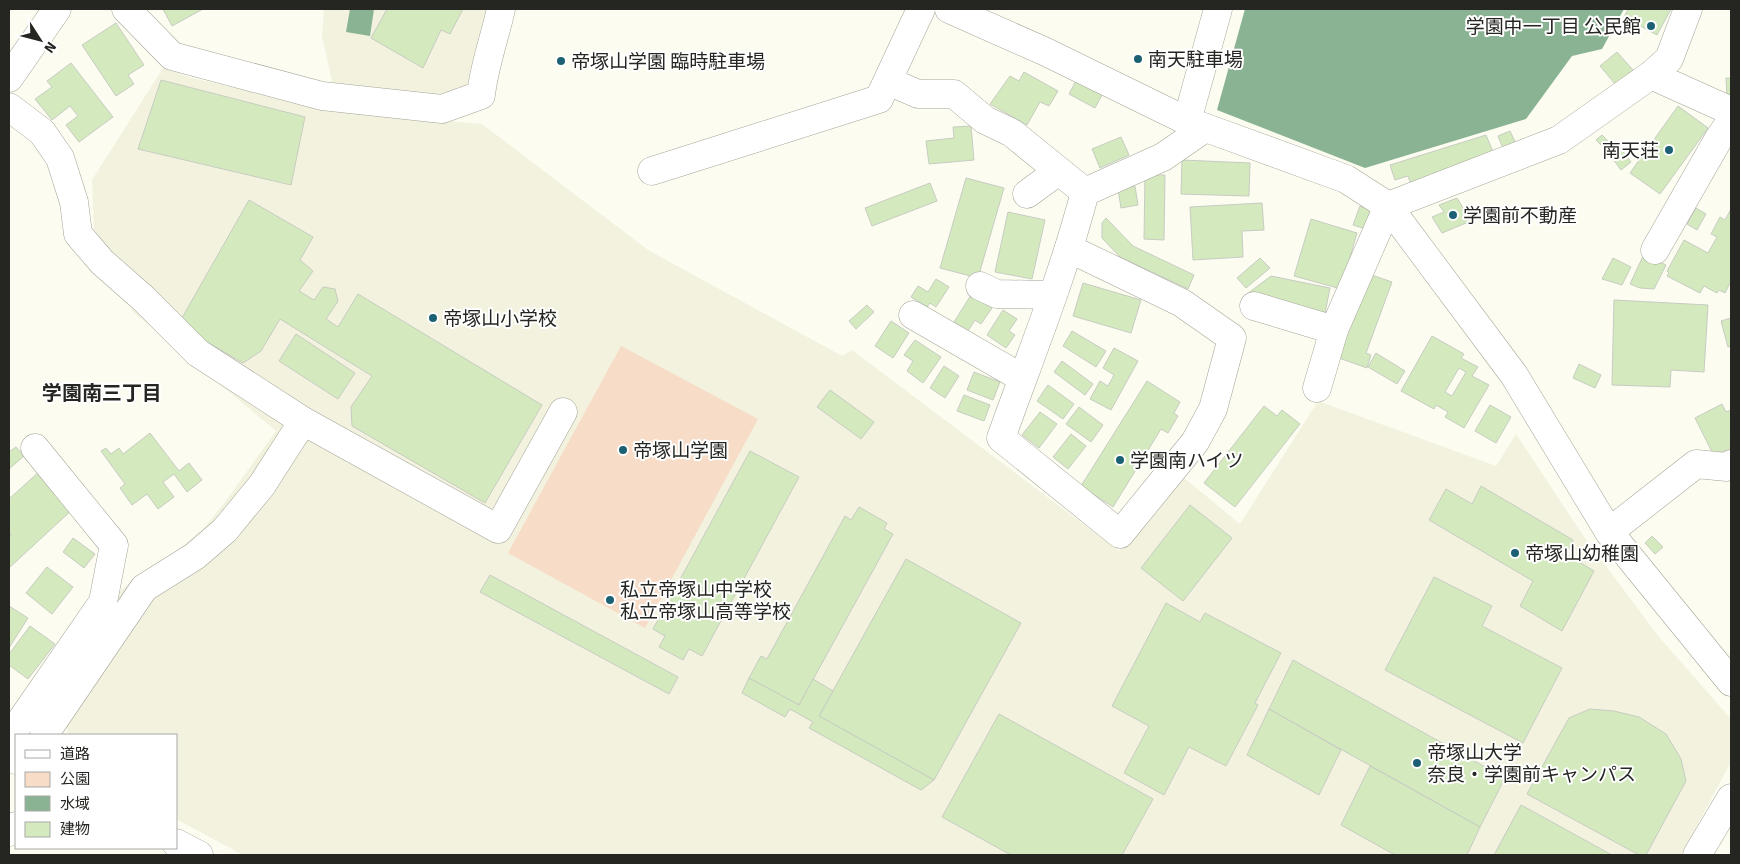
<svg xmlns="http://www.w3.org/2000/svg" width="1740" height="864" font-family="Signika,'Noto Sans JP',sans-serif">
<rect width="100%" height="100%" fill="#fcfcf1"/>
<g fill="#f2f2df">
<polygon points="324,9 486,9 470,86 454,97 334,90 322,36"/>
<polygon points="163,68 192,78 333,111 482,124 648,250 842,356 852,350 1119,551 1183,477 1240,524 1318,401 1496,466 1516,434 1582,534 1659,637 1731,719 1731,762 1681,855 243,855 176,819 176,735 69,735 66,726 114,596 137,577 172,555 204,528 225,502 276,431 132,311 148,293 120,267 94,229 92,180"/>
</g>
<polygon fill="#f7dcc7" points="621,346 758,419 645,628 508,553"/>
<g fill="#89b393">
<polygon points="350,9 374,9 370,36 346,32"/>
<polygon points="1245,9 1624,9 1602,49 1572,56 1526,119 1365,168 1217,110"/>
</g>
<g fill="#d4eabe" stroke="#c7ccc2" fill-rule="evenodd">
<polygon points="163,9 203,9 172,26"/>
<polygon points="387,9 463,9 450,34 441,30 423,68 371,38"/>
<polygon points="1628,9 1671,9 1657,35 1624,17"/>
<polygon points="116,23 144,65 128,75 134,84 116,96 82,45"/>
<polygon points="1617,52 1633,70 1616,85 1600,66"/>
<polygon points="71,63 113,117 79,142 66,125 78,116 70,106 52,120 35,99 52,87 47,81"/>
<polygon points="1024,72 1058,91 1049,106 1040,102 1027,125 990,104 1010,76 1019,81"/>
<polygon points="1726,78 1731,78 1731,97 1727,97"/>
<polygon points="161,80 305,117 291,185 138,149"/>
<polygon points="1076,81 1102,95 1095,108 1069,94"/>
<polygon points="1678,106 1708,128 1660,194 1630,173"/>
<polygon points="971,126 974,160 929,164 926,141 954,138 953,127"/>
<polygon points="1510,131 1518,148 1505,153 1498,136"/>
<polygon points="1486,135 1494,154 1412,187 1408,176 1395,180 1390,165"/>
<polygon points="1602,135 1608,141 1602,146 1596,140"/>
<polygon points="1121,137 1129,155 1100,168 1092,149"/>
<polygon points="1615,141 1631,162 1621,170 1605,148"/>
<polygon points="1182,160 1250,163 1249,196 1181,194"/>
<polygon points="1145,175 1165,175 1164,240 1144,239"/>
<polygon points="966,178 1004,188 978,278 940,268"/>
<polygon points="930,183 937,201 872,226 865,208"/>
<polygon points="1135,186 1138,205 1121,208 1118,189"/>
<polygon points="1457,198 1471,221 1442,233 1432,217 1444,212 1439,205"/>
<polygon points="249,200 313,237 300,260 313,271 299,291 314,300 323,287 335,289 338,301 326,319 338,327 358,294 542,405 485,503 352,426 351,407 372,376 280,319 261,351 243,363 178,325"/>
<polygon points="1262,203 1264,230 1242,231 1243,257 1193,260 1190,207"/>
<polygon points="1360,206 1376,212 1369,230 1353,225"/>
<polygon points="1696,208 1706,214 1697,230 1687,224"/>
<polygon points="1731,209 1731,281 1725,293 1719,290 1717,293 1704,286 1700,293 1667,276 1669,273 1667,271 1684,240 1708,253 1717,237 1711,234 1720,217 1725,220"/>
<polygon points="1008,212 1045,220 1032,279 995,272"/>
<polygon points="1106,218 1133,246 1194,275 1188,289 1120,257 1102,238 1102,223"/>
<polygon points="1311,219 1357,233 1341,289 1294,276"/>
<polygon points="1644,254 1666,265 1654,289 1640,288 1630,284"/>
<polygon points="1260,258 1270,268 1246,288 1237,278"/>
<polygon points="1613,258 1631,267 1622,285 1602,279"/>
<polygon points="1363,272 1392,282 1366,353 1371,355 1367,368 1339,358"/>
<polygon points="1271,276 1330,288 1325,313 1243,297"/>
<polygon points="936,279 949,287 936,307 930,303 927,307 911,297 918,286 928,292"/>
<polygon points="1083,283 1141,300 1131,333 1073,316"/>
<polygon points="971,295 992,308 981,324 975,320 968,331 954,322"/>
<polygon points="1614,300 1708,305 1704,372 1671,370 1670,387 1612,385"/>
<polygon points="867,305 874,312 856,329 849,321"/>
<polygon points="1003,310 1017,319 1009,331 1015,335 1006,348 987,335"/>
<polygon points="1731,318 1731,346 1728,347 1721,321"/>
<polygon points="891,321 909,333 893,358 875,346"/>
<polygon points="1072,331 1106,351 1096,367 1063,346"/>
<polygon points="296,334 355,373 338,399 279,361"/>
<path d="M1432,336L1464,354L1461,358L1478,367L1472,376L1489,385L1464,428L1445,417L1448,412L1436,405L1434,409L1401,391ZM1459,368L1466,372L1452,396L1445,392Z"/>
<polygon points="915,340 941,357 923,383 907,371 913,361 904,355"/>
<polygon points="1114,348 1138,361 1111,410 1090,399 1100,381 1108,386 1114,375 1103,368"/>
<polygon points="1376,353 1405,371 1397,384 1368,367"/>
<polygon points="1062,361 1093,384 1085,395 1054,372"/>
<polygon points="1579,364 1601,375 1595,388 1573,378"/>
<polygon points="944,366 959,376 945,398 930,388"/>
<polygon points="974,372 1000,382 993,400 967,390"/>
<polygon points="1147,381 1180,402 1174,413 1178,416 1168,433 1161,429 1113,507 1081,486"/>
<polygon points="1048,385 1074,404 1063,419 1037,401"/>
<polygon points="830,390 874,422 861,439 817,407"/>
<polygon points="964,395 990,405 984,421 957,411"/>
<polygon points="1722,404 1726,412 1731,410 1730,456 1727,450 1714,456 1695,418"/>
<polygon points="1490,405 1511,417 1496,443 1475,431"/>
<polygon points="1264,406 1277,416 1282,410 1300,424 1235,507 1204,483"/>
<polygon points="1079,407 1103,425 1091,442 1066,424"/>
<polygon points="1040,412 1057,424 1039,448 1022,435"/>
<polygon points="150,433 179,471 189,463 202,480 187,492 174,474 163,482 174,497 158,509 147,494 132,505 120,488 125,484 101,451 106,448 111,454 119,448 123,454"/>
<polygon points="1071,434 1086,446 1068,469 1053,457"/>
<polygon points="16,447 24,456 9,469 9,452"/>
<polygon points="750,451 799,477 702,656 689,649 683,660 659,647 665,636 653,629"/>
<polygon points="41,470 74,508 9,568 9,537 11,535 9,532 9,499"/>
<polygon points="1481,486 1573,540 1566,554 1594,571 1562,631 1520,606 1533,581 1429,520 1446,489 1472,504"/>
<polygon points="1190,505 1232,538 1183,601 1141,568"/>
<polygon points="859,507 887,523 884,529 893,534 799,705 749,678 761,656 767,659 845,516 851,520"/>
<polygon points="1652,536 1663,547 1655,554 1645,543"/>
<polygon points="73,538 95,554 84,568 63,552"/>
<polygon points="906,559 1021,623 934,780 819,716"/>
<polygon points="47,567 73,587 52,614 26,593"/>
<polygon points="490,575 678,677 669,694 480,592"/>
<polygon points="1434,577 1492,606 1482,626 1562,668 1523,743 1385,670"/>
<polygon points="1166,603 1200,622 1205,613 1281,653 1255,703 1258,705 1226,766 1189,747 1164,795 1124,773 1149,726 1112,706"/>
<polygon points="9,606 28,618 9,648"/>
<polygon points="30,626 55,644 28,679 9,665 9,654"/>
<polygon points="1293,660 1505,778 1480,827 1269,709"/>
<polygon points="749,678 799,705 813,679 833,691 819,716 934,780 921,790 809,728 813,722 790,709 785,717 742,693"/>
<polygon points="1269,709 1341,750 1319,795 1247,755"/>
<polygon points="1590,709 1614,711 1639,717 1666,734 1681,759 1686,781 1646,855 1639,855 1527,794 1569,718"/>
<polygon points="999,714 1153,799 1122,855 1011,855 942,817"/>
<polygon points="1370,766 1480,827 1467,855 1395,855 1341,825"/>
<polygon points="1521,805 1612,855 1494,855"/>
</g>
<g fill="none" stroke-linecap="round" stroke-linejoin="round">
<defs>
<g id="minor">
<path d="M126,9L172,56L322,96L442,109L481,95C484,66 495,37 501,9"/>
<polyline points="949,9 1046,52 1187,121 1346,179 1388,206 1514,375 1609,532 1731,682"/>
<polyline points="1651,75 1731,111"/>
<polyline points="9,78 57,9"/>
<polyline points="888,81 918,94 954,94 985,120 1012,133 1085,192"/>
<polyline points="9,107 42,132 60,158 74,202 78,234 102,262 144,299 198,353 303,421 498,529 563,412"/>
<polyline points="1187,121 1218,9"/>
<polyline points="652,171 879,99 921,9"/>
<polyline points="1027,194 1057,172"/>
<path d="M1070,249L1182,303L1232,338L1213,409L1195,442L1120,534L1001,438C1030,357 1063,276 1085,192L1163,157L1205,128"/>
<polyline points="1655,250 1718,140 1731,121"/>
<polyline points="980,286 997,294 1051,295"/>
<polyline points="1254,306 1334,330"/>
<polyline points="913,315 1022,378"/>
<polyline points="1317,388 1334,330 1388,206 1559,140 1651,75 1669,59 1688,9"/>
<polyline points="1609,532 1696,464 1727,467 1731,464"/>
<polyline points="44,735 144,588 195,556 225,530 262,485 303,421"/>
<polyline points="9,738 103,602 114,545 35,448"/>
<polyline points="9,756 16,760"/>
<polyline points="9,832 16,826"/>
<polyline points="176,843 199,855"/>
<polyline points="1697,855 1731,798"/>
</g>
</defs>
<use href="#minor" stroke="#a4a499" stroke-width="29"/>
<use href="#minor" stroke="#fff" stroke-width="28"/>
</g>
<g fill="#1c6173" stroke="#fff" stroke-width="2">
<circle cx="1651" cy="26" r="5"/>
<circle cx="1138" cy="59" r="5"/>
<circle cx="561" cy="61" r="5"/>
<circle cx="1669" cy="150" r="5"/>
<circle cx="1453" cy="215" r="5"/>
<circle cx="433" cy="318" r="5"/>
<circle cx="623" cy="450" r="5"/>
<circle cx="1120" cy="460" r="5"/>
<circle cx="1515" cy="553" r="5"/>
<circle cx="610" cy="600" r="5"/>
<circle cx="1417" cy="763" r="5"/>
</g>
<g text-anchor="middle" stroke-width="4" stroke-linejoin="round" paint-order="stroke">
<g font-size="19" fill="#252521" stroke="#fff" text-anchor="start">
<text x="1641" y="33" text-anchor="end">学園中一丁目 公民館</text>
<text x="1148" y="66">南天駐車場</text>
<text x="571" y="68">帝塚山学園 臨時駐車場</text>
<text x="1659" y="157" text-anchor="end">南天荘</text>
<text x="1463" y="222">学園前不動産</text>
<text x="443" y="325">帝塚山小学校</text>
<text x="633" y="457">帝塚山学園</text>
<text x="1130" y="467">学園南ハイツ</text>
<text x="1525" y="560">帝塚山幼稚園</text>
<text x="620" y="596">私立帝塚山中学校<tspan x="620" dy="22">私立帝塚山高等学校</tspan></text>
<text x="1427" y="759">帝塚山大学<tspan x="1427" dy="22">奈良・学園前キャンパス</tspan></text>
</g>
<g font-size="20" font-weight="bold" fill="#252521" stroke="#fff">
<text x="102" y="400">学園南三丁目</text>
</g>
</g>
<rect width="1740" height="864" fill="none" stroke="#252521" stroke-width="20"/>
<rect x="15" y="734" width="162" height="115" fill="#ffffff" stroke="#a8a8a6"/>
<rect x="25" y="750" width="25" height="8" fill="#ffffff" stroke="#a8a8a6"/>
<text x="60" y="759" font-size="15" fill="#252521">道路</text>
<rect x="25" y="772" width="25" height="15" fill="#f7dcc7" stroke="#a8a8a6"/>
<text x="60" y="784" font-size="15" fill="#252521">公園</text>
<rect x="25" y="796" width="25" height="15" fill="#89b393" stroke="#a8a8a6"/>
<text x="60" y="809" font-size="15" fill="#252521">水域</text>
<rect x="25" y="822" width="25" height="15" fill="#d4eabe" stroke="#a8a8a6"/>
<text x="60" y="834" font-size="15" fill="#252521">建物</text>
<g transform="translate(40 40) rotate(126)" stroke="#ffffff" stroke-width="4" paint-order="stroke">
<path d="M0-4L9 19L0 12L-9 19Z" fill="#252521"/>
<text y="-8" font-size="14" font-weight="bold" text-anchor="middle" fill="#252521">N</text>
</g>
</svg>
